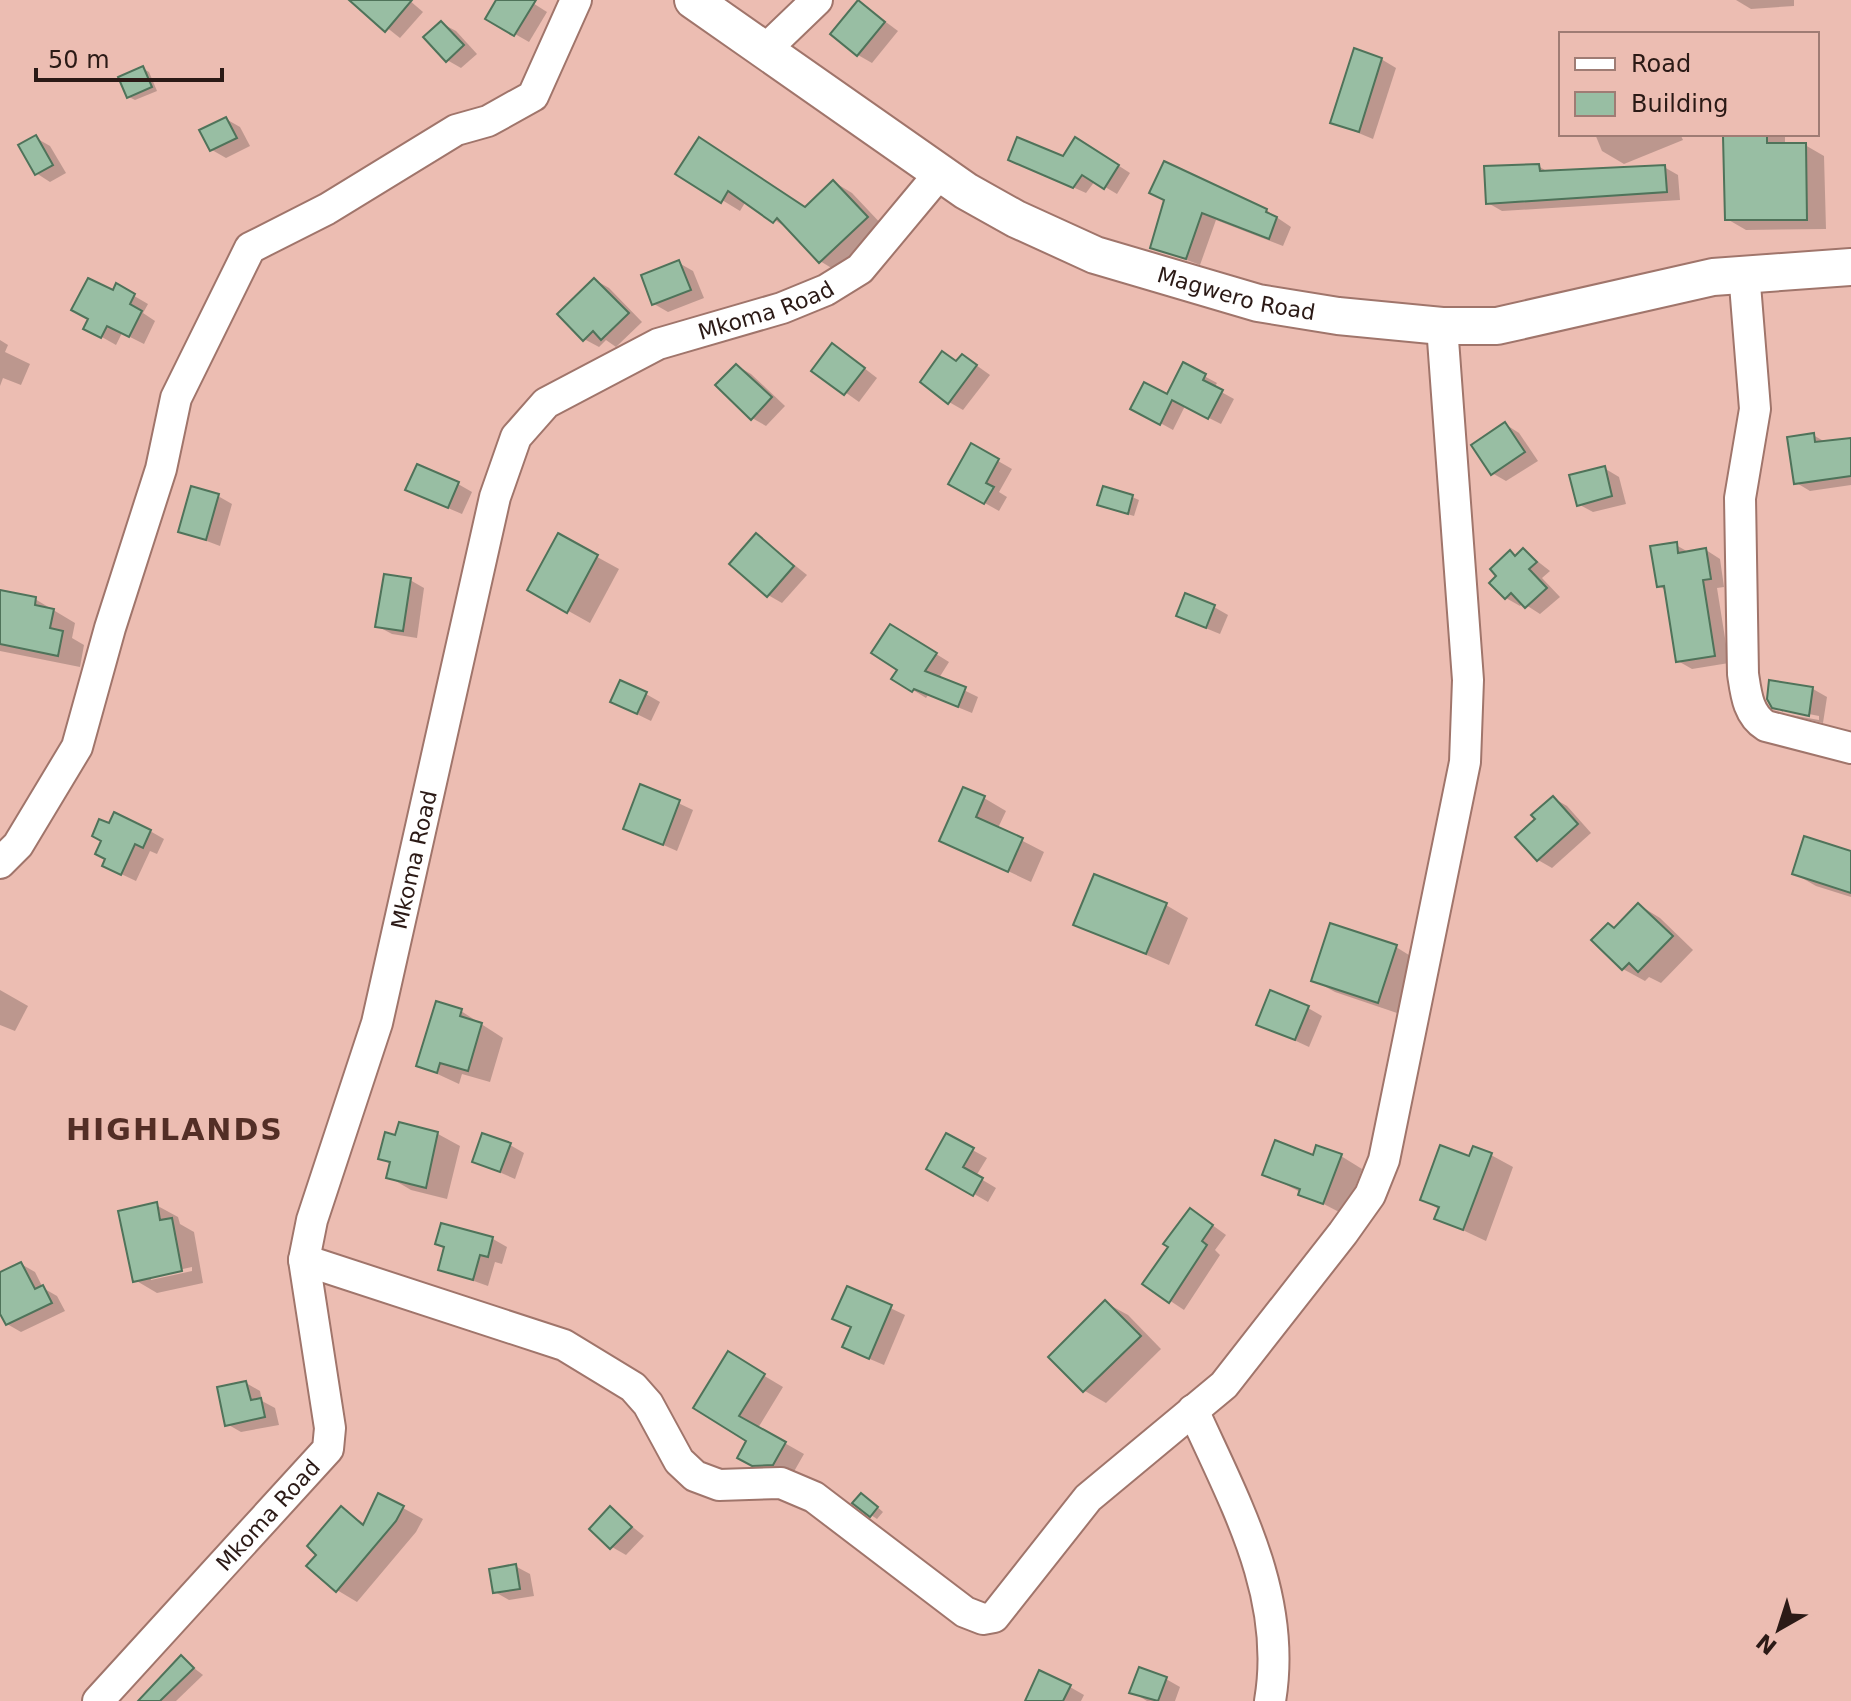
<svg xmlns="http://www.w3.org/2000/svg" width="1851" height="1701" font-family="'DejaVu Sans',sans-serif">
<rect width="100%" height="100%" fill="#ecbdb2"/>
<g fill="#0003" fill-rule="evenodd">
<polygon points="352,0 409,0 423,12 400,38"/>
<polygon points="498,0 528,0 547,12 529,42 487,18"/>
<polygon points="1736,0 1794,0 1794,6 1751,9"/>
<polygon points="859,2 898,31 872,63 858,55"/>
<polygon points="441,23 456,31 477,54 461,68 447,60"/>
<polygon points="1381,59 1396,68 1373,139 1332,122"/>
<polygon points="142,68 149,72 157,91 135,100 129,97"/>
<polygon points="226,119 240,127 250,146 226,158 212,150"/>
<polygon points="1595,134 1680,134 1683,140 1624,164 1602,151"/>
<polygon points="1725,134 1785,134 1785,145 1805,145 1824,156 1826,229 1746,230 1727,219"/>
<polygon points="36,138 50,146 66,173 50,182 36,173"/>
<polygon points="1088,146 1130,173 1117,194 1095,181 1086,193 1010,159 1063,159"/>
<polygon points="1538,166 1550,173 1664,167 1678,175 1680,200 1502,211 1488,203"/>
<polygon points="678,173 806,208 834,182 852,193 885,228 838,272 820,261 793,232 746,201 740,211"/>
<polygon points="1166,200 1266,210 1291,227 1283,246 1216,220 1200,265 1153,247"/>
<polygon points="679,263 693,271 704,298 668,312 654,304"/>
<polygon points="595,280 609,288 642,322 616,347 606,340 599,347 584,339"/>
<polygon points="117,286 148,304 143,313 155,321 144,344 122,333 116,345 86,328"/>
<polygon points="0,340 8,345 5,352 30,364 21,385 3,378 0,386"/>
<polygon points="846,354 877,378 859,402 814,370"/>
<polygon points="957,362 976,365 990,375 963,410 949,402"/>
<polygon points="1184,365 1217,383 1214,388 1234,399 1221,424 1185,406 1173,430 1133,408 1168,397"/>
<polygon points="737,366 751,374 785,406 766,426 752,418"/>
<polygon points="1505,424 1519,433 1538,461 1506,481 1492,473"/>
<polygon points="1813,435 1827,443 1851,440 1851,485 1810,491 1795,482"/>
<polygon points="972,446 1012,469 999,492 1007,497 999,511 951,484"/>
<polygon points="1604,468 1619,477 1626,504 1593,512 1578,504"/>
<polygon points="458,484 472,492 462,514 422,497"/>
<polygon points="218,496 232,504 220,546 180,531"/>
<polygon points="1132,497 1139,500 1134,516 1106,508"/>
<polygon points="757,535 807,575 782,603 768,595"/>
<polygon points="559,536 619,569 590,623 529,589"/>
<polygon points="1676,545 1690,553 1706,550 1720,559 1724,587 1717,588 1729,663 1692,669 1678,661 1667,591 1659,586"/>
<polygon points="1523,550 1550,571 1542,578 1560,597 1540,614 1523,603 1520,606 1506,598 1510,552 1517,556"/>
<polygon points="410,580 424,588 417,638 392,634 377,626"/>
<polygon points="0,592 35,599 75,623 72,638 84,645 80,667 0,651"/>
<polygon points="1214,607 1228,615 1220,634 1193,623"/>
<polygon points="904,634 949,662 939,678 978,697 972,713 928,695 926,698 894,678 899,670"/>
<polygon points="1771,683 1813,689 1827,697 1823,723 1785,714 1819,720 1819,716 1783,709 1783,712 1775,708"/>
<polygon points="646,694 660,702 651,721 612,702"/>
<polygon points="642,786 693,810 677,851 625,828"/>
<polygon points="984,798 1006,811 998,828 1044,852 1031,882 942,840"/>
<polygon points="1553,798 1567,806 1591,833 1552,868 1538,860 1537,820"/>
<polygon points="150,831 164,839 157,854 150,851 136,881 119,873 107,859"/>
<polygon points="1851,853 1851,897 1816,886 1795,874"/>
<polygon points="1166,905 1188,918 1169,965 1076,924"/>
<polygon points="1639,905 1660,918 1693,950 1661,983 1649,977 1645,981 1623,969 1594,940 1615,929"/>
<polygon points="1396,947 1417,960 1400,1014 1335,992 1313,980"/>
<polygon points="0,990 28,1006 15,1031 0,1025"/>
<polygon points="1308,1008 1322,1016 1309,1047 1259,1024"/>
<polygon points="461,1011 503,1038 490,1082 462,1074 459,1084 418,1065"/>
<polygon points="400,1124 438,1134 460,1146 447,1199 411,1190 389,1177 392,1165 380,1158 397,1137"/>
<polygon points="947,1136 987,1158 976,1176 996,1188 988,1202 929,1168"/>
<polygon points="510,1145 524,1153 515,1179 474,1161"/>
<polygon points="1491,1155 1513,1167 1486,1241 1437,1218 1440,1210 1422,1199 1470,1158"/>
<polygon points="1341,1156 1362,1169 1345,1215 1265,1174 1314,1157"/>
<path d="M156,1205L178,1217L180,1224L194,1232L203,1283L157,1293L135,1280ZM192,1267V1271L151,1280V1276Z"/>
<polygon points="1204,1219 1226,1235 1215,1250 1220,1255 1184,1310 1145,1284"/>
<polygon points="442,1225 493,1239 507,1247 502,1264 495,1262 488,1286 440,1269 445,1248 438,1243"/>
<polygon points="21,1264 35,1272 43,1288 57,1296 65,1311 21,1332 7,1324 0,1310 0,1274"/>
<polygon points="848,1288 905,1315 884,1365 858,1354"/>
<polygon points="1106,1303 1128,1315 1161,1349 1106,1403 1085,1391 1051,1357"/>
<polygon points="728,1354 783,1387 758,1428 804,1454 792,1475 773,1476 740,1457 749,1441 695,1408"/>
<polygon points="246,1383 260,1391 262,1401 275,1408 279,1425 241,1432 227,1424"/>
<polygon points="868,1499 883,1512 877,1519 871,1515"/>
<polygon points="403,1508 423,1519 416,1532 357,1602 337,1590 319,1554 341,1509 365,1524"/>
<polygon points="610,1509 644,1536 626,1555 612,1547"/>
<polygon points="515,1566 530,1574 534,1596 509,1600 495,1592"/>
<polygon points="181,1658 203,1675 176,1701 140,1701"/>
<polygon points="1166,1679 1180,1687 1175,1701 1147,1701 1132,1692"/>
<polygon points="1070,1687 1084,1695 1081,1701 1027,1701"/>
</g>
<g fill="#98bea3" stroke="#4f735a" stroke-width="2">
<polygon points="349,0 412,0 385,32"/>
<polygon points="496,0 536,0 514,36 485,19"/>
<polygon points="858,0 885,22 857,56 830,34"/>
<polygon points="441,21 464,45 446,62 423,37"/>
<polygon points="1354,48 1382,58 1359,132 1330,123"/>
<polygon points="143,66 152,87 127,98 118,77"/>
<polygon points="226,117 237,138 210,151 199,130"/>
<polygon points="36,135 53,165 35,175 18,145"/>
<polygon points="1723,136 1767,136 1767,143 1806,143 1807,220 1725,220"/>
<polygon points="699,137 805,207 833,180 868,217 819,263 777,218 773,223 728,191 721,203 675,174"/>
<polygon points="1017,137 1063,156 1075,137 1119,165 1104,189 1082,175 1073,188 1008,160"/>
<polygon points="1164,161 1267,209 1266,212 1277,217 1269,239 1202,213 1186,259 1150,248 1164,200 1149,193"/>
<polygon points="1539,164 1540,171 1665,165 1667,192 1486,204 1484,166"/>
<polygon points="679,260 691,290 652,305 641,275"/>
<polygon points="88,278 113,290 116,283 135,294 130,304 142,311 129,337 107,326 101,338 83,329 88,319 71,310"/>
<polygon points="594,278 629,313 601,340 593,331 583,341 557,314"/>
<polygon points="832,343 865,368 844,395 811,371"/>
<polygon points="942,351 956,361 962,354 977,365 948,404 920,382"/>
<polygon points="1183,362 1206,374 1203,380 1223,390 1208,419 1172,400 1160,425 1130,409 1144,382 1167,394"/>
<polygon points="736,364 772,397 751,420 715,385"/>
<polygon points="1505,422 1525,452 1491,475 1471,445"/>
<polygon points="1814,433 1815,442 1851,438 1851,476 1794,484 1787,437"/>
<polygon points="971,443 999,459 986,483 994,487 984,504 948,484"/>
<polygon points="417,464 459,482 448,508 405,490"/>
<polygon points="1605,466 1612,496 1577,506 1569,475"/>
<polygon points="191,486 219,494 206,540 178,532"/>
<polygon points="1103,486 1133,495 1128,514 1097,505"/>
<polygon points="558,533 598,555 567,613 527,590"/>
<polygon points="756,533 794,566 767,597 729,564"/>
<polygon points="1677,542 1678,553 1706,548 1711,579 1703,580 1715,656 1676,662 1664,586 1657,587 1650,546"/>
<polygon points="1523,548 1537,562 1529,569 1547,588 1525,608 1511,593 1505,599 1489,583 1496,576 1490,569 1510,550 1515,556"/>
<polygon points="384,574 411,578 403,631 375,627"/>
<polygon points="0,590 36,597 35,605 54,609 50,628 63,631 58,656 0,644"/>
<polygon points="1185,593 1215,605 1206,628 1176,616"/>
<polygon points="890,624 937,653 925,671 966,687 958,707 914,689 912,692 891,679 897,670 871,653"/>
<polygon points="620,680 647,692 637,714 610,702"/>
<polygon points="1769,680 1813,687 1809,716 1772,708 1767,699"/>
<polygon points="640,784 680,800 663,845 623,829"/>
<polygon points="963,787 985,796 976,817 1023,838 1008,872 939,841"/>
<polygon points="1553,796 1578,824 1537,861 1515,837 1535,819 1531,815"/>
<polygon points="114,812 151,830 143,848 135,844 121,875 102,866 105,859 95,854 101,841 92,836 99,819 109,823"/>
<polygon points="1804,836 1851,851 1851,893 1792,874"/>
<polygon points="1094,874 1167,903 1146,954 1073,925"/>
<polygon points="1638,903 1673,936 1638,972 1629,963 1622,970 1591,940 1608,923 1614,928"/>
<polygon points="1330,923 1397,945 1378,1003 1311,981"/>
<polygon points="1270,990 1309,1006 1295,1040 1256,1025"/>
<polygon points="436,1001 462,1009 460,1016 482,1023 468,1071 440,1063 437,1073 416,1066"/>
<polygon points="399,1122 438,1132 426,1188 386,1178 390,1162 378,1159 385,1132 395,1135"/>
<polygon points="482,1133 511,1143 500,1172 472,1162"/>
<polygon points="946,1133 974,1148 963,1167 983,1178 973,1196 926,1169"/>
<polygon points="1275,1140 1313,1155 1316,1145 1342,1154 1323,1204 1298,1195 1300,1189 1262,1175"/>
<polygon points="1440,1145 1469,1156 1473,1146 1492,1153 1463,1230 1434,1219 1439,1207 1420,1200"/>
<polygon points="157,1202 160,1220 172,1218 182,1271 133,1282 118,1211"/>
<polygon points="1190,1208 1213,1225 1202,1241 1207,1245 1169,1303 1142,1284 1168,1247 1163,1244"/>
<polygon points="441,1223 493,1237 488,1257 480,1255 473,1280 438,1270 444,1247 435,1244"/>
<polygon points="21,1262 35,1289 43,1285 52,1303 6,1325 0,1314 0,1272"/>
<polygon points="847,1286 892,1305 869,1359 842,1347 851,1327 832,1319"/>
<polygon points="1105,1300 1141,1336 1083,1392 1048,1357"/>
<polygon points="728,1351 765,1374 739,1416 786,1442 773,1465 752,1466 737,1458 746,1441 693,1408"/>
<polygon points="246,1381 251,1400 261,1398 265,1417 225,1426 217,1387"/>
<polygon points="378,1493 404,1506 396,1521 336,1592 306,1566 316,1555 307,1546 341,1506 363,1525"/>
<polygon points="861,1493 878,1507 870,1517 852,1503"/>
<polygon points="610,1506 632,1527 610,1549 589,1529"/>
<polygon points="516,1564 520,1589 493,1593 489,1569"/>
<polygon points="181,1655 194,1668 160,1701 138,1701"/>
<polygon points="1139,1667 1167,1677 1158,1701 1129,1693"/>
<polygon points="1039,1670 1071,1685 1063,1701 1025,1701"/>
</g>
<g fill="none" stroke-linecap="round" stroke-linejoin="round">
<defs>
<g id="minor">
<polyline points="764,51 817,0"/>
<path d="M1744,272L1755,409L1740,498L1743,674C1746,694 1748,715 1766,726L1851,748"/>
<polyline points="0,863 18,845 77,747 110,628 161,469 176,398 250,248 327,209 456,130 488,121 533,96 576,0"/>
<polyline points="304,1260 564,1345 633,1387 648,1404 679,1461 695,1476 719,1485 781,1483 814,1497 965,1612 983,1619 994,1617 1088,1498 1224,1385 1343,1233 1370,1195 1384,1160 1465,762 1468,680 1442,326"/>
<path d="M1193,1410C1235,1503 1288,1596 1270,1701"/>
<path id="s1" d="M98,1701L328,1449L330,1428L304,1260L312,1220L377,1023L495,497L516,437L546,403L658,344L782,308L826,290L860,269L940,173"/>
</g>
<g id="tertiary">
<path id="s2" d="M693,0L966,191L1016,219L1095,255L1258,303L1338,316L1442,326H1497L1713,277L1851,267"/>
</g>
</defs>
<use href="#minor" stroke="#a0756b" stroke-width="34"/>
<use href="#tertiary" stroke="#a0756b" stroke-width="40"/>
<use href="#minor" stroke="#fff" stroke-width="30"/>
<use href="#tertiary" stroke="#fff" stroke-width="36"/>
</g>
<g text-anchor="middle" stroke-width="7" stroke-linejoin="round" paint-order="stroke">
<g font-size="22" fill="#2b1a16" stroke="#ecbdb2">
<text dy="8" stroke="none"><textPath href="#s2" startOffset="624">Magwero Road</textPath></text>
<text dy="8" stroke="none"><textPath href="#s1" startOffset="1668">Mkoma Road</textPath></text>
<text dy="8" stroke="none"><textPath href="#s1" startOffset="948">Mkoma Road</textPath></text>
<text dy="8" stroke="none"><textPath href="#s1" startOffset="252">Mkoma Road</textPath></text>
</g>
<g font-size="30" font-weight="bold" letter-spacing="2" fill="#532e26" stroke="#ecbdb2">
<text x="175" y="1140">HIGHLANDS</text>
</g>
</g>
<rect x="1559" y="32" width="260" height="104" fill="#ecbdb2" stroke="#9f7c74" stroke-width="2"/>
<rect x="1575" y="58" width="40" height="12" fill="#ffffff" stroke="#9f7c74" stroke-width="2"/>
<text x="1631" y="72" font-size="24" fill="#2b1a16">Road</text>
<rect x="1575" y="92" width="40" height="24" fill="#98bea3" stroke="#9f7c74" stroke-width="2"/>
<text x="1631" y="112" font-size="24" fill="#2b1a16">Building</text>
<g transform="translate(1779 1629) rotate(219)" stroke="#ecbdb2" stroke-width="6" paint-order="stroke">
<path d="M0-6L14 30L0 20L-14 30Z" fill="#2b1a16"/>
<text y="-12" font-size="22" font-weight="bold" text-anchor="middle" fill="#2b1a16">N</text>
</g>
<path d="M36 68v12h186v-12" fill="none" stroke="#2b1a16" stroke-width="4"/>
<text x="48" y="68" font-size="24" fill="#2b1a16" stroke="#ecbdb2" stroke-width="6" paint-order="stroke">50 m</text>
</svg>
